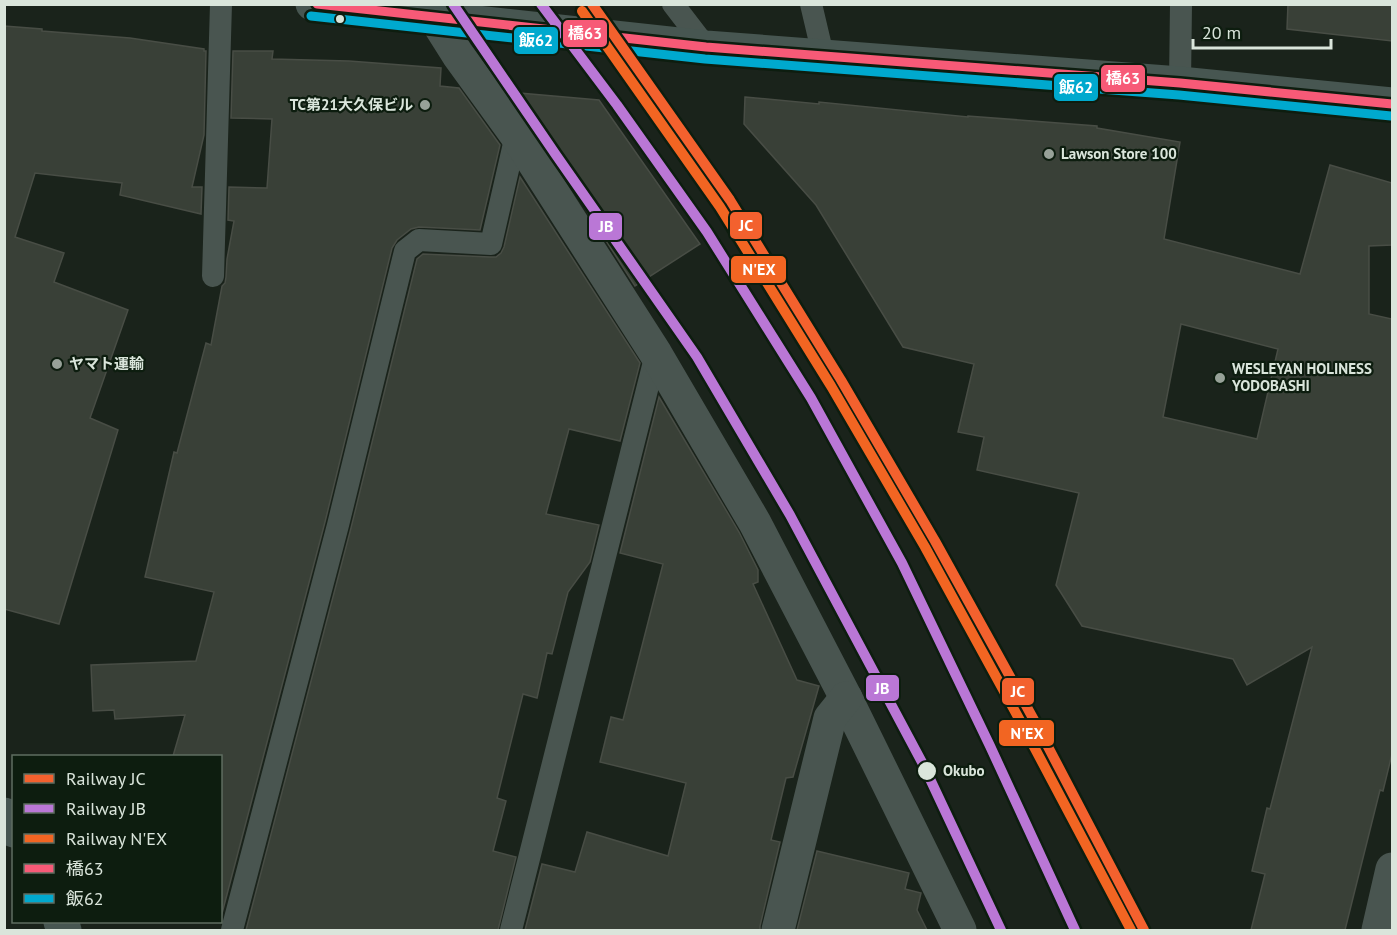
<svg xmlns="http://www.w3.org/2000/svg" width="1397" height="935" font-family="'PT Sans','Noto Sans JP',sans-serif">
<rect width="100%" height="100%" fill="#1a231b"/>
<g fill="#394037" stroke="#484d45" stroke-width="1.5" fill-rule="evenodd">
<polygon points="1288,4 1392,4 1392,41 1287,29"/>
<polygon points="4,26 42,29 42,31 130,38 204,49 204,51 206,51 204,135 192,187 202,187 201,214 120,195 122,183 35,173 15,237 64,253 54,282 128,310 90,418 118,430 59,624 4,609"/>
<polygon points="233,51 273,51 272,59 349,61 441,68 440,86 459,88 500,145 480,230 419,227 411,229 397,240 392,248 325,522 220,921 220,756 173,756 185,715 115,719 114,710 93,711 91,665 196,661 214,592 145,577 174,452 177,453 206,343 211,345 222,286 225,283 226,277 227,259 234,221 228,220 229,187 267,188 272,119 231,118"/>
<polygon points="508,92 599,100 700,244 635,286 532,125"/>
<path d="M745,97L819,104V102L968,117V116L1097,126V128L1180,142L1164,239L1300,274L1330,165L1392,183V245L1369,246V314L1392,319V754L1383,791L1380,790L1345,930H1251L1265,874L1252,871L1267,808L1270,809L1312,647L1247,685L1233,659L1082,626L1056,585L1079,493L977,470L984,437L958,432L974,364L903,347L816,205L744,124ZM1181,324L1278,349L1257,439L1163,417Z"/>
<polygon points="520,177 640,363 620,441 569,429 546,514 599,525 590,562 568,592 552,654 547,653 537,698 523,694 497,798 506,801 493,851 516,857 498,930 246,930 351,528 417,259 423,254 490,257 496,257 501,253 504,247"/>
<polygon points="659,397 739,532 758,570 758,582 753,584 797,680 819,686 793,777 786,778 771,840 780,842 760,926 760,930 525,930 542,864 575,872 587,832 668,856 686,783 600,762 611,717 623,720 663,564 620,553"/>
<polygon points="817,851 909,873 905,889 921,893 917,910 927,930 797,930"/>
</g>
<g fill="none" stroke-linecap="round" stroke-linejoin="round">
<g stroke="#495550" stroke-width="22">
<polyline points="673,4 706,47"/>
<polyline points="811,4 823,55"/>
<polyline points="1180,83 1181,4"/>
<polyline points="213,276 221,4"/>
<polyline points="232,930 338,525 405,251 419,240 491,244 516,135"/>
<polyline points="511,930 656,354"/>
</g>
<g stroke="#495550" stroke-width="33">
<polyline points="434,17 458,55 516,135 656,354 755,523 846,698 960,930"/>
<polyline points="778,930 830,718 846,698"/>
<polyline points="1378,930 1392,869"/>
</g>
<g stroke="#475651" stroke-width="33">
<polyline points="312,4 706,47 1180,83 1392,104"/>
<polyline points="4,814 14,831"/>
<polyline points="60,922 65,930"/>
</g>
<defs>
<polyline id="bus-1" points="317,4 706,47 1180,83 1392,104"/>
<polyline id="bus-2" points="311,16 705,59 1179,95 1391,116"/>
</defs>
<use href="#bus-1" stroke="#0d1d0f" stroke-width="14"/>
<use href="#bus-2" stroke="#0d1d0f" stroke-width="14"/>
<use href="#bus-1" stroke="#f75a77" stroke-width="9"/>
<use href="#bus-2" stroke="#00a9ce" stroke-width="9"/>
<defs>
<polyline id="rail-1" points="592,4 730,200 841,380 935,541 1034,720 1144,930"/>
<g id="rail-2">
<polyline points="453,4 556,155 697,357 790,515 924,766 1001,930"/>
<polyline points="541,4 617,105 707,232 811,398 902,563 990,746 1075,930"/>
</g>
<polyline id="rail-3" points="582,11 720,207 831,386 925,547 1023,726 1131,930"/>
</defs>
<use href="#rail-1" stroke="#0d1d0f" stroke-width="15"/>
<use href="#rail-2" stroke="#0d1d0f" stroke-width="15"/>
<use href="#rail-3" stroke="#0d1d0f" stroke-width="15"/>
<use href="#rail-1" stroke="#f3612e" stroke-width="10"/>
<use href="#rail-2" stroke="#ba77d6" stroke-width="10"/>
<use href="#rail-3" stroke="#f26522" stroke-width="10"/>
</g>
<g fill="#dae5db" stroke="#0d1d0f" stroke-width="2">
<circle cx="340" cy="19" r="5"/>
<circle cx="927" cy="771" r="10"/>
</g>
<g fill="#97a198" stroke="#0d1d0f" stroke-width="2">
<circle cx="425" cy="105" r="6"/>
<circle cx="1049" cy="154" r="6"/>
<circle cx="57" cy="364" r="6"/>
<circle cx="1220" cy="378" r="6"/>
</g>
<g text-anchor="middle" stroke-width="4.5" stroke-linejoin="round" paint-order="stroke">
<g font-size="15" font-weight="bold" fill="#dae5db" stroke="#0d1d0f" text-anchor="start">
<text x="413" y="110" text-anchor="end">TC第21大久保ビル</text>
<text x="1061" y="159">Lawson Store 100</text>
<text x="69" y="369">ヤマト運輸</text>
<text x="1232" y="374">WESLEYAN HOLINESS<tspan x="1232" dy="17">YODOBASHI</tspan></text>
</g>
<g font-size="15" font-weight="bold" fill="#dae5db" stroke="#0d1d0f" text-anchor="start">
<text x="943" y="776">Okubo</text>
</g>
</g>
<g stroke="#0d1d0f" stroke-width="2">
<rect x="562" y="19" width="46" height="29" rx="6" fill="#f75a77"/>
<rect x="513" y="26" width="46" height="29" rx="6" fill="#00a9ce"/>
<rect x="1100" y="64" width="46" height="29" rx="6" fill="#f75a77"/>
<rect x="1053" y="73" width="46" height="29" rx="6" fill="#00a9ce"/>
<rect x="729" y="211" width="34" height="29" rx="6" fill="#f3612e"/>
<rect x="588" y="212" width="35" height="29" rx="6" fill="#ba77d6"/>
<rect x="730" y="255" width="57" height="29" rx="6" fill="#f26522"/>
<rect x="865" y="674" width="35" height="28" rx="6" fill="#ba77d6"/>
<rect x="1001" y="677" width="34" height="29" rx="6" fill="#f3612e"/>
<rect x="998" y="719" width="57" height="28" rx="6" fill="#f26522"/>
</g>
<g font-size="16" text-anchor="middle" font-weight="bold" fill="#fff">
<text x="585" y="39">橋63</text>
<text x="536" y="46">飯62</text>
<text x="1123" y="84">橋63</text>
<text x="1076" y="93">飯62</text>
<text x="746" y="231">JC</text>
<text x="606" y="232">JB</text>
<text x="759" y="275">N'EX</text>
<text x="882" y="694">JB</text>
<text x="1018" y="697">JC</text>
<text x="1027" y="739">N'EX</text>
</g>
<rect width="1397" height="935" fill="none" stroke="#dae5db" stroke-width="12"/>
<rect x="12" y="755" width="210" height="168" fill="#0d1d0f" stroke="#5f6d61" stroke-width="1.5"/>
<rect x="24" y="774" width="30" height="9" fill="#f3612e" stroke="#5f6d61" stroke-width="1.5"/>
<text x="66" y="785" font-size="18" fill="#dae5db">Railway JC</text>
<rect x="24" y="804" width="30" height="9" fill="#ba77d6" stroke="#5f6d61" stroke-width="1.5"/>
<text x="66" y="815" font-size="18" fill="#dae5db">Railway JB</text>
<rect x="24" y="834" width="30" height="9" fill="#f26522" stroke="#5f6d61" stroke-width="1.5"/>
<text x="66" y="845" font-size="18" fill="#dae5db">Railway N'EX</text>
<rect x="24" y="864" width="30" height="9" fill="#f75a77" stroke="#5f6d61" stroke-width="1.5"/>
<text x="66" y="875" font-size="18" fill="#dae5db">橋63</text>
<rect x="24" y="894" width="30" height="9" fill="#00a9ce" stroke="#5f6d61" stroke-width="1.5"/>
<text x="66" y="905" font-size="18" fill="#dae5db">飯62</text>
<path d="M1193 39v9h138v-9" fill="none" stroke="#dae5db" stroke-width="3"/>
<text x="1202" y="39" font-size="18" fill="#dae5db" stroke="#0d1d0f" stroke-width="4.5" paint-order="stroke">20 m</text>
</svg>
